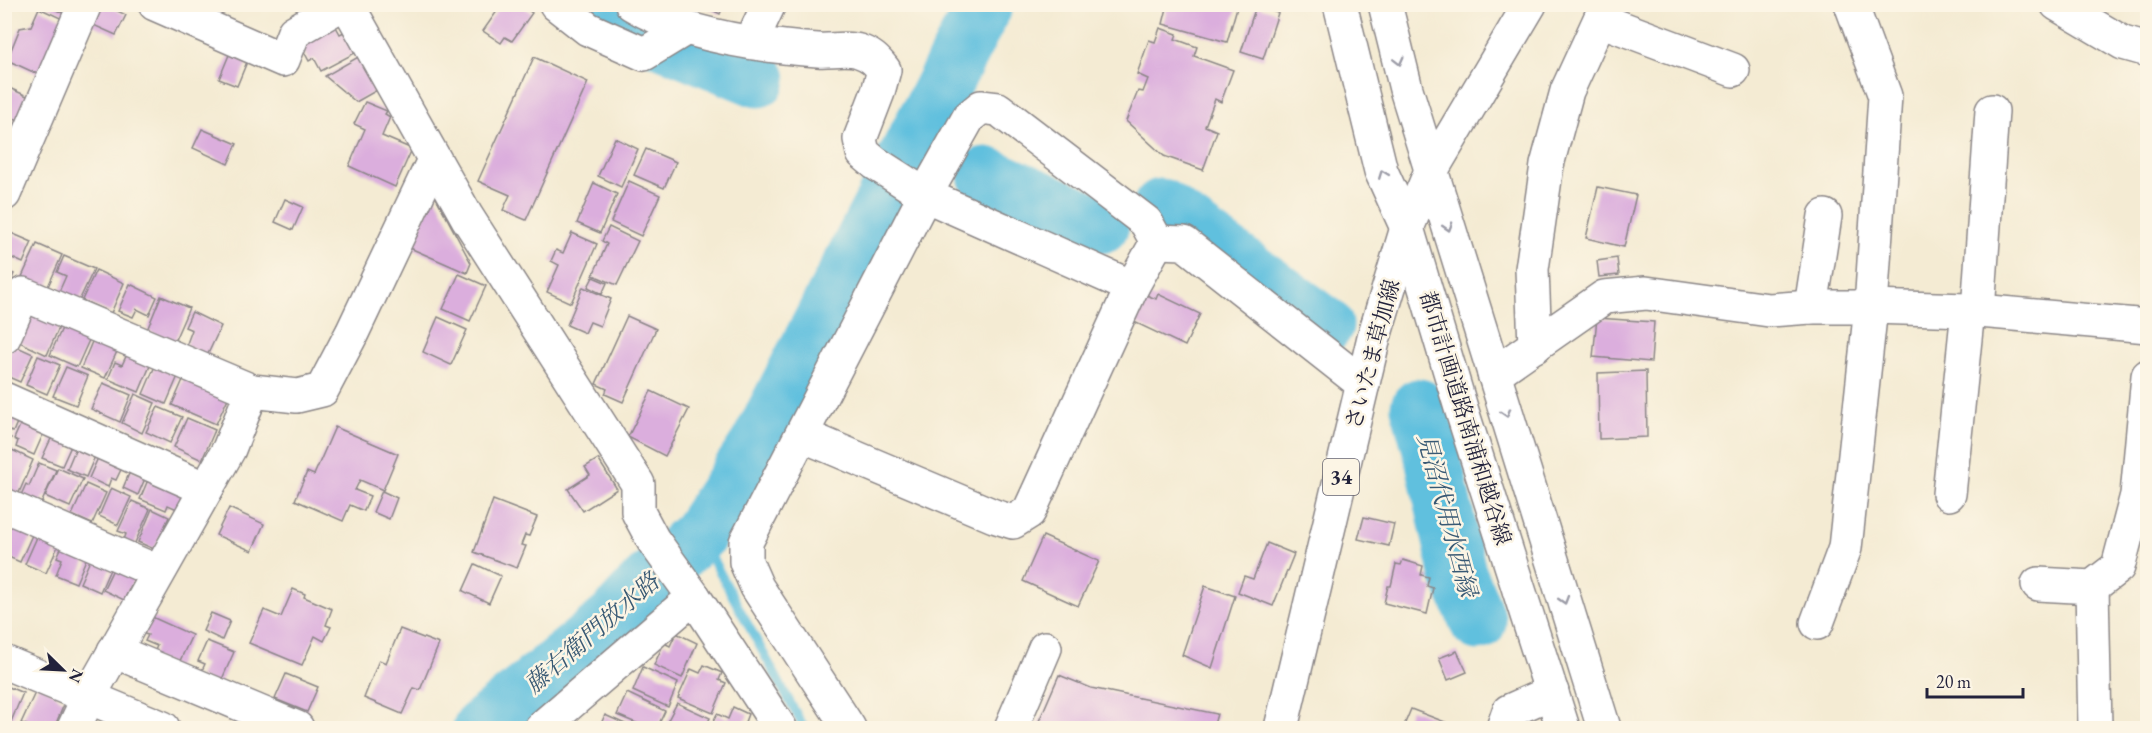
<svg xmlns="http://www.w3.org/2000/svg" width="2152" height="733" font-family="'EB Garamond','Noto Serif JP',serif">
<rect width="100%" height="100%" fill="#fcf5e5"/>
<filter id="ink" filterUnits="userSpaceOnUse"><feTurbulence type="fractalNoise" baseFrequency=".0167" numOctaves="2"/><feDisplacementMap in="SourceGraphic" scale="12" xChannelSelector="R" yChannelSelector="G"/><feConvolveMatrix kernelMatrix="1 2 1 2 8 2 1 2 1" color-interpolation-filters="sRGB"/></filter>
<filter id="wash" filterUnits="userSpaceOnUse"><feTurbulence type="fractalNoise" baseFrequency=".008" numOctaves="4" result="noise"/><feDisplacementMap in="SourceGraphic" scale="24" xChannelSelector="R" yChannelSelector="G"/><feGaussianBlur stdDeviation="1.35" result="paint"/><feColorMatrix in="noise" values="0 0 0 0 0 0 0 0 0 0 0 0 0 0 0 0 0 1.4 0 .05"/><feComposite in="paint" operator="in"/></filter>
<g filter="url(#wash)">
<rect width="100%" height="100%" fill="#f4ebd3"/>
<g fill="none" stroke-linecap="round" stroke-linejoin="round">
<polyline stroke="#60c0de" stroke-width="9" points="699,534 804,728"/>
<g stroke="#60c0de" stroke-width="57">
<polyline points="595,4 626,25 758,79"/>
<polyline points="986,175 1101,225"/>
<polyline points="1161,207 1325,325"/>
<polyline points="1419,407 1432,453 1458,573 1478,622"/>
<polyline points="481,728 614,619 641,589 699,534 758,445 985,4"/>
</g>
</g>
<g id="blocks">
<g fill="#dbaedd">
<polygon points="43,4 75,4 74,18"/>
<polygon points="90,4 103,4 126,15 116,35 82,20"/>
<polygon points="502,4 520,4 532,13 512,41 505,37 501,43 483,31"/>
<polygon points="700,4 724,4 720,14"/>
<polygon points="1168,4 1238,4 1227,42 1163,24"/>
<polygon points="1256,6 1278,13 1263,59 1241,52"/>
<polygon points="39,8 69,22 44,77 7,60 20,28 31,26"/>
<polygon points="334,23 340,34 344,32 355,53 321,71 314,58 309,61 302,48 307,45 304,40"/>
<polygon points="1160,28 1177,34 1175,39 1197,47 1194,56 1233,70 1221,102 1215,99 1205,126 1217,131 1203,170 1164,156 1126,121 1138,91 1143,92 1148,79 1137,74 1149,40 1155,42"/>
<polygon points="231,50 249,57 237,86 219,79"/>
<polygon points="360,56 379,89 356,102 325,76"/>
<polygon points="534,57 588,82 526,220 503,210 510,195 478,181"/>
<polygon points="7,87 38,101 28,124 4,114 4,93"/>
<polygon points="365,102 387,111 385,114 390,117 382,136 412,149 395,187 349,166 365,129 354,124"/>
<polygon points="4,120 25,129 4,160"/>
<polygon points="202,129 237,144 228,164 193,148"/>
<polygon points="615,138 638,149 621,187 598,176"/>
<polygon points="646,149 676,162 664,188 634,175"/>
<polygon points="629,181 660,195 641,236 611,222"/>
<polygon points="594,183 617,194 600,233 577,223"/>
<polygon points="1598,187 1636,195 1624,247 1586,238"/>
<polygon points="434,194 471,263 467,273 410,248"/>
<polygon points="285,199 303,207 293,230 275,222"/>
<polygon points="609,227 638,241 617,285 593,275 607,244 602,241"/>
<polygon points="4,230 32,242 23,263 8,256 4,263"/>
<polygon points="572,233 597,244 571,303 547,292 559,265 551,261 556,250 563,253"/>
<polygon points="37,244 62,255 46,291 21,279"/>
<polygon points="64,256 94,269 78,303 58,294 66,276 57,272"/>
<polygon points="1617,258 1619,275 1599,277 1597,261"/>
<polygon points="4,270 14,274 4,297"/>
<polygon points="96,270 124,283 111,313 82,300"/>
<polygon points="459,274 486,286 470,321 443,309"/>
<polygon points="593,277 607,283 602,294 588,287"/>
<polygon points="130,284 157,297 149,315 137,309 133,317 118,311"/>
<polygon points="583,287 611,299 600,326 590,322 585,333 567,325"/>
<polygon points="1144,294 1156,299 1158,294 1200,314 1185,346 1132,321"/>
<polygon points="161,296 189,308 174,342 147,330"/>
<polygon points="28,311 60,325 47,355 15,340"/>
<polygon points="192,312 221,326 207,356 186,346 192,330 185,327"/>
<polygon points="627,316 656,329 623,402 605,394 607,389 596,384"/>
<polygon points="438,317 467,330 451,365 423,352"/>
<polygon points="1597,318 1654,322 1651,362 1593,357"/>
<polygon points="63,326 90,338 77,367 50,355"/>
<polygon points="94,337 119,347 105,378 81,368"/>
<polygon points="13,345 33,354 20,382 4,375 4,364"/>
<polygon points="129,350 152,361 139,392 108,379 115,362 122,365"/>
<polygon points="38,356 60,365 47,394 26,385"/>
<polygon points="155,366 178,376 166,404 143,394"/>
<polygon points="66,367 88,376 76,405 53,396"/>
<polygon points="1646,371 1647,437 1599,439 1598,373"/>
<polygon points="186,373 229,396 216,424 172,405"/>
<polygon points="103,383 131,395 120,422 91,409"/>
<polygon points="651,391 689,409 665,456 628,437"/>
<polygon points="135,394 155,403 142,433 122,423"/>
<polygon points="4,402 21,413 13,432 4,429"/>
<polygon points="158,407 182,417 170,443 146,432"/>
<polygon points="25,414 48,423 34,455 16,447 18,441 14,439"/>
<polygon points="187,418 215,430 202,460 174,447"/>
<polygon points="335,427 398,454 383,490 360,480 355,490 370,496 364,511 350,505 343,521 295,500 307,472 314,475"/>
<polygon points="56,428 75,437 62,466 42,458"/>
<polygon points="4,435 11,438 5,454 4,454"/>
<polygon points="80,438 99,447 86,477 67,469"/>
<polygon points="102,449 126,459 116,480 111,478 108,487 89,478"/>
<polygon points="12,450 33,460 18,495 5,489 5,468"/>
<polygon points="598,459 617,489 583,511 568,489 590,475 585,467"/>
<polygon points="39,463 56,470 41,504 21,495 26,484 29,486"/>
<polygon points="58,468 83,479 70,507 45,496"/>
<polygon points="131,469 146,476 138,495 123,488"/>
<polygon points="152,470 187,485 177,509 168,505 166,510 140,499"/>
<polygon points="86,484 106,493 92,524 72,515"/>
<polygon points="111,488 131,497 118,525 99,516"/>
<polygon points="382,491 397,498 389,519 373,512"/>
<polygon points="493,500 537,517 529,536 525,535 521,545 526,546 517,568 474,552"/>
<polygon points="132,501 150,509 134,545 124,540 126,534 118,531"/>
<polygon points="229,508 264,524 252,551 216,535"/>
<polygon points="152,509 169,517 154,549 138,542"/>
<polygon points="4,512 36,526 20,562 4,555"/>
<polygon points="1364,517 1394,524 1389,546 1358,539"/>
<polygon points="42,526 63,535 46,573 25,564"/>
<polygon points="1043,536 1099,561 1078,606 1023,581"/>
<polygon points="65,540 87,557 76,583 56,575 62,559 57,557"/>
<polygon points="1267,543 1294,554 1273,606 1238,592 1244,576 1253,579"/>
<polygon points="95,549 111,567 100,592 80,583"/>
<polygon points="1403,560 1423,566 1421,575 1429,577 1427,586 1433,588 1427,614 1384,603 1388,586 1391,586 1396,564 1401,565"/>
<polygon points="116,563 137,572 124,600 103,590"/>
<polygon points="475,564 501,576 489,603 463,591"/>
<polygon points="1205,586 1235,596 1212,668 1182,655"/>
<polygon points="293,589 305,594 304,597 332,609 326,625 331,627 324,641 315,636 302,665 249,643 264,610 281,617"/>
<polygon points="211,613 230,621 222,640 203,631"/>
<polygon points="152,617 192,635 177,667 152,657 157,646 145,641 148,635 144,634"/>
<polygon points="400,629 439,644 420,690 414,688 402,714 364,698 379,660 386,663"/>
<polygon points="676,633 697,643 682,678 654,665 664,643 670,646"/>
<polygon points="207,641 234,652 219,686 199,677 205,664 198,661"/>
<polygon points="1457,651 1467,672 1448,680 1439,658"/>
<polygon points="704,665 722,673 719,680 726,683 713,713 678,698 691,669 700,673"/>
<polygon points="643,667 678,683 668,707 633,691"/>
<polygon points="286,674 318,687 307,712 275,699"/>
<polygon points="1059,675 1091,688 1217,714 1213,728 1036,728"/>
<polygon points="39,684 65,702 54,728 34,728 21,723"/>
<polygon points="4,685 23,693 10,724 4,722"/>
<polygon points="627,693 665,711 657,728 648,728 617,715"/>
<polygon points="677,703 710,718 705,728 669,728 670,726 666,724"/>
<polygon points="733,707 748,714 745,722 751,725 749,728 710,728 717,714 728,719"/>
<polygon points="1411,709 1450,724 1448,728 1403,728"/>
<polygon points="605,715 634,728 599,728"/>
</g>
</g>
</g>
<g filter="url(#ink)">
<use href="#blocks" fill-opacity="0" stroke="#8b8687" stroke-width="1.5"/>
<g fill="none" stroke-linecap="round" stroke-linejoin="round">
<defs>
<g id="minor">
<polyline points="155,4 283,60 294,32 342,4"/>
<polyline points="347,4 467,217 638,484 638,512 653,540 694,597 780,728"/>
<polyline points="556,4 588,29 644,54 685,29"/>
<path d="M632,4C682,35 760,46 818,50C831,51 847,47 859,51C871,55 876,60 884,70L878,92L860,139L863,153L875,163L925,195L969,117L981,107L998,109L1146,222L1157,242L1132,287L1029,512L1013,522L994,516L802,435"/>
<polyline points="1340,4 1381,171 1407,228 1461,408 1563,728"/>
<polyline points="1385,4 1406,89 1604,728"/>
<polyline points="2057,4 2123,43 2148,50"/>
<polyline points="1600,20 1733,70"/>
<polyline points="751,42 769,4"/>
<polyline points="4,194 85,4"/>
<polyline points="1157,242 1184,243 1363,384"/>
<polyline points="1811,307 1825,216"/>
<polyline points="1978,311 1992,111"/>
<polyline points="4,337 23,294 252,391"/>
<polyline points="1535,346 1532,269 1547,165 1567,91 1607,4"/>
<polyline points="1494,374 1604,297 1646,293 1769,310 1811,307 1871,307 1968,310 2148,326"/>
<polyline points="4,399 206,489"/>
<polyline points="1949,494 1968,310"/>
<polyline points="4,505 158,572"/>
<polyline points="2038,584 2092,587 2118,567 2137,495 2148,376"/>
<polyline points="2092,587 2095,728"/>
<polyline points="1817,623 1845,548 1871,307 1885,96 1851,4"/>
<polyline points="114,651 297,728"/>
<polyline points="4,662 163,728"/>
<polyline points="74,728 88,698 229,449 252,391 297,396 322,390 352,333 434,160"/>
<polyline points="541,728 694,597"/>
<polyline points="849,728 757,587 746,562 746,542 925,195 1132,287"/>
<polyline points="1011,728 1045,648"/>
<polyline points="1503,728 1509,711 1552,692"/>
</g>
<polyline id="major" points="1281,728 1374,337 1407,228 1431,171 1530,4"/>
</defs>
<use href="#minor" stroke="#8b8687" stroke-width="36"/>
<use href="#major" stroke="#8b8687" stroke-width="36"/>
<use href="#minor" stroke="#fff" stroke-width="33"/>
<use href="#major" stroke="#fff" stroke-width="33"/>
</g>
<defs><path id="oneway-chevron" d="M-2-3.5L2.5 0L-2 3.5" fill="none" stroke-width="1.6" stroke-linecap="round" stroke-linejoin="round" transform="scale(1.5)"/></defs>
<g stroke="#9c9ca7">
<use href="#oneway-chevron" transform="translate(1399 61) rotate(76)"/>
<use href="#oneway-chevron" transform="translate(1383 174) rotate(-111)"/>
<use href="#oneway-chevron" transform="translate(1448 227) rotate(73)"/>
<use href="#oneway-chevron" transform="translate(1506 413) rotate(73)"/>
<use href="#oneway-chevron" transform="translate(1564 600) rotate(73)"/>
</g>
</g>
<g text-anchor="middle" stroke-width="5" stroke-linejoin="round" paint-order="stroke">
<rect fill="#fcf5e5" stroke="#63616e" stroke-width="1.5" x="1323" y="459" width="36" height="36" rx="4.5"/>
<g font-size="21" font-weight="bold" fill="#22223b">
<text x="1341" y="484">34</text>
</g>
<g font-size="22" fill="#22223b" stroke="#fcf5e5">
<text transform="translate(1372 354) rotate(-75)" y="8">さいたま草加線</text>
<text transform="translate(1466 418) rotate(73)" y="8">都市計画道路南浦和越谷線</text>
</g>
<g font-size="24" font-style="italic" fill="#385974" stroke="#fcf5e5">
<text transform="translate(1447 515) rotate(75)" y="8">見沼代用水西縁</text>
<text transform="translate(592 633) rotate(-41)" y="8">藤右衛門放水路</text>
</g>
</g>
<rect width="2152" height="733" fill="none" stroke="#fcf5e5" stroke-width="24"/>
<g transform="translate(63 670) rotate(114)" stroke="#fcf5e5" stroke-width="4.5" paint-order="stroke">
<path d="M0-4.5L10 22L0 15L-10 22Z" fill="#22223b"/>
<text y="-9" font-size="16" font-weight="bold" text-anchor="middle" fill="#22223b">N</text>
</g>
<path d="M1927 688v9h96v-9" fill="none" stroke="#22223b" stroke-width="3"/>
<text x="1936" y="688" font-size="18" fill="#22223b" stroke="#fcf5e5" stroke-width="4.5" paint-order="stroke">20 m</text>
</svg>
